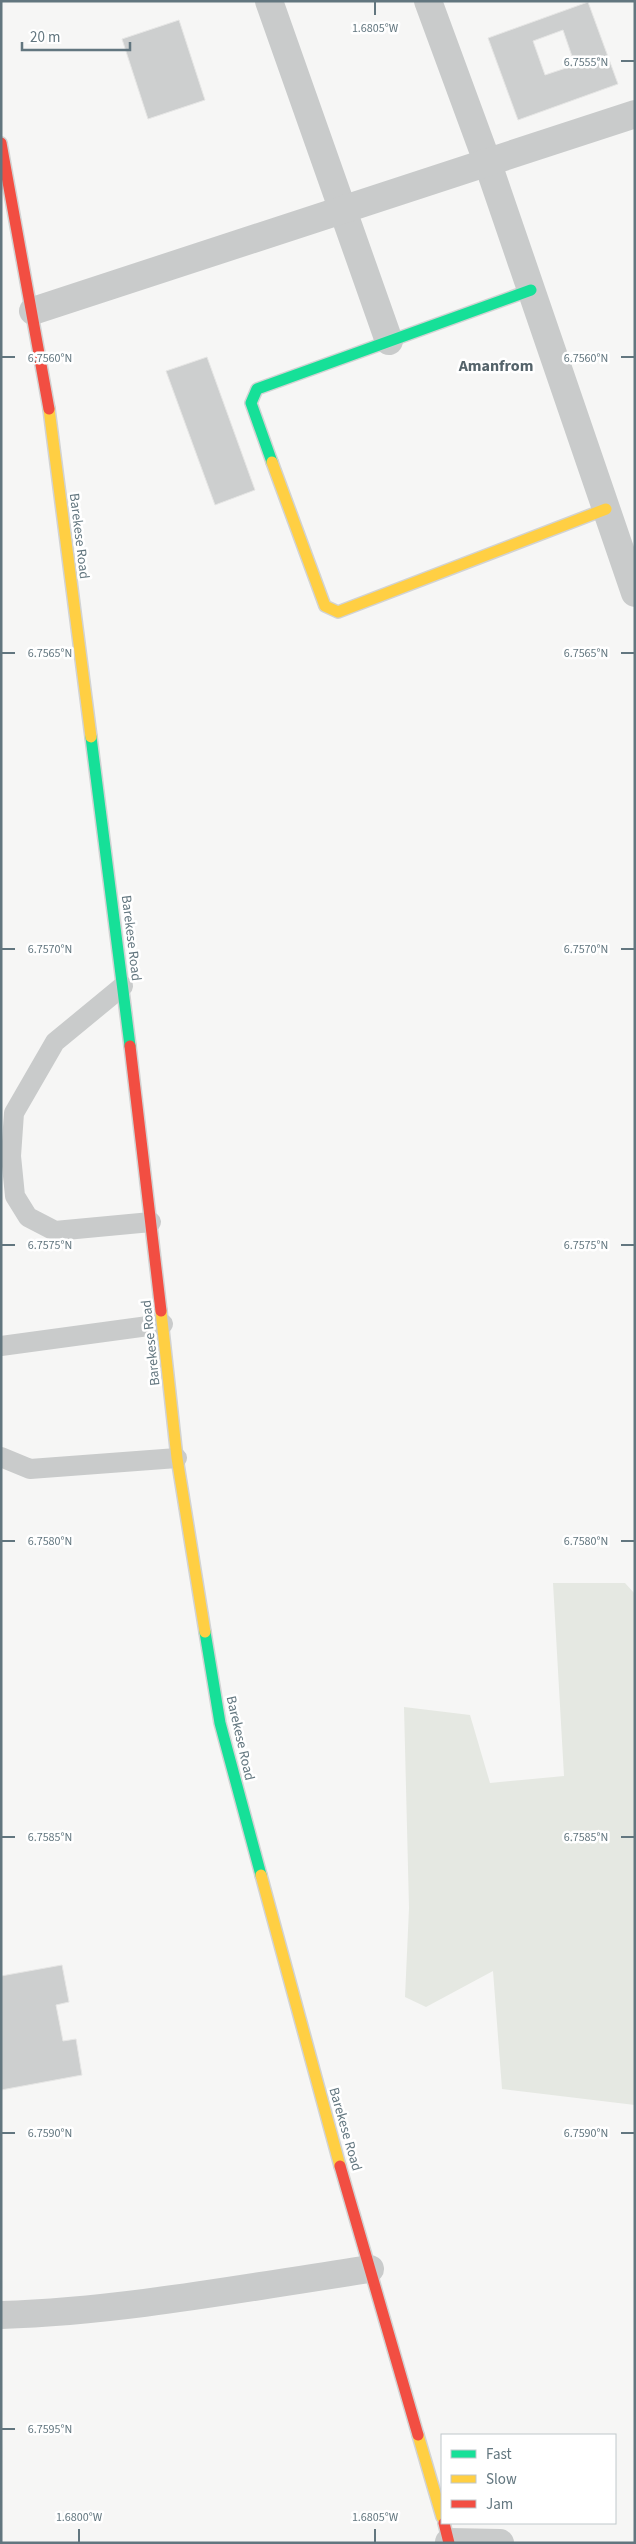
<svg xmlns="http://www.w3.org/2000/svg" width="636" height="2544" font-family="'Source Sans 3',sans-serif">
<rect width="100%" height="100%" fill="#f6f6f5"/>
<polygon fill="#e5e8e2" points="553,1583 625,1583 635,1594 635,2105 502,2089 493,1971 426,2007 405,1997 409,1908 404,1707 470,1715 490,1783 564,1776"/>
<g fill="#cdcfcf" stroke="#e6e6e5" fill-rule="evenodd">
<path d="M588,2L618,84L518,120L488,38ZM563,30L575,65L545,75L533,41Z"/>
<polygon points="179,20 205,100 148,119 122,39"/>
<polygon points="207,357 255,490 215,505 166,371"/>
<polygon points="62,1965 69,2002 56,2005 63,2041 76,2039 82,2075 1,2090 1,1976"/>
</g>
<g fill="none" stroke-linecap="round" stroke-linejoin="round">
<defs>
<g id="fast">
<polyline points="272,462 251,403 257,389 531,290"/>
<polyline points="91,737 130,1046"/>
<polyline points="205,1632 220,1723 261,1875"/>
</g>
<g id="slow">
<polyline points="49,409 91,737"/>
<polyline points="272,462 325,606 338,612 606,509"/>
<polyline points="161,1311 177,1458 205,1632"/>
<polyline points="261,1875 340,2166"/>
<polyline points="418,2435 442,2517"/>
</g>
<g id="jam">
<polyline points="1,143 49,409"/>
<polyline points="130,1046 161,1311"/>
<polyline points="340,2166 418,2435"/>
<polyline points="444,2523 449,2543"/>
</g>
</defs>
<use href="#fast" stroke="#d2d3d3" stroke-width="14"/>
<use href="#slow" stroke="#d2d3d3" stroke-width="14"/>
<use href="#jam" stroke="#d2d3d3" stroke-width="14"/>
<g stroke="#c9cbcb" stroke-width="20">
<polyline points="123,986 55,1042 14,1113 11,1156 15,1196 28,1217 55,1231 151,1222"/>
<polyline points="1,1346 163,1324"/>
<polyline points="1,1457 30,1469 177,1458"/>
</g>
<g stroke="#c9cbcb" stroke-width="28">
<polyline points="269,1 389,341"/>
<polyline points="428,1 488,164 635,593"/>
<polyline points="33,311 635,114"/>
<path d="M1,2315C125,2311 248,2287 370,2269"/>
<polyline points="449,2542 500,2543"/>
</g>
<use href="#fast" stroke="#16e098" stroke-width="11"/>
<use href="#slow" stroke="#ffcf43" stroke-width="11"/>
<use href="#jam" stroke="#f24e42" stroke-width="11"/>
</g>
<path fill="none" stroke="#62767f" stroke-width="2" d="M375,2V15M621,61H634M2,357H15M621,357H634M2,653H15M621,653H634M2,949H15M621,949H634M2,1245H15M621,1245H634M2,1541H15M621,1541H634M2,1837H15M621,1837H634M2,2133H15M621,2133H634M2,2429H15M79,2529V2542M375,2529V2542"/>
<g text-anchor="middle" stroke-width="5" stroke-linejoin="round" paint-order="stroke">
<g font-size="14" fill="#62767f" stroke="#fff">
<text transform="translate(80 536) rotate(83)" y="5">Barekese Road</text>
<text transform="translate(132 938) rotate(83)" y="5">Barekese Road</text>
<text transform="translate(150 1343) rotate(-96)" y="5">Barekese Road</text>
<text transform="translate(241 1738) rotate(77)" y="5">Barekese Road</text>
<text transform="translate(346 2129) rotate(74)" y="5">Barekese Road</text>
</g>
<g font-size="16" font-weight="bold" fill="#54636a" stroke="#fff">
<text x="496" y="371">Amanfrom</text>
</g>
</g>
<g font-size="12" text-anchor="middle" fill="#62767f" stroke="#fff" stroke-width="5" stroke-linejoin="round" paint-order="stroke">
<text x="375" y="32">1.6805°W</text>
<text x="586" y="66">6.7555°N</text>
<text x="50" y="362">6.7560°N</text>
<text x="586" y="362">6.7560°N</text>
<text x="50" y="657">6.7565°N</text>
<text x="586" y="657">6.7565°N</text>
<text x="50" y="953">6.7570°N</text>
<text x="586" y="953">6.7570°N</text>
<text x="50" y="1249">6.7575°N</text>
<text x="586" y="1249">6.7575°N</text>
<text x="586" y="1545">6.7580°N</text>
<text x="50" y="1545">6.7580°N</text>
<text x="50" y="1841">6.7585°N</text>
<text x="586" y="1841">6.7585°N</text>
<text x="586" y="2137">6.7590°N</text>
<text x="50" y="2137">6.7590°N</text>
<text x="50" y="2433">6.7595°N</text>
<text x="79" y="2521">1.6800°W</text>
<text x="375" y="2521">1.6805°W</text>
</g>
<rect width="636" height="2544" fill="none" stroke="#62767f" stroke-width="5"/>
<rect x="441" y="2434" width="175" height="90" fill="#ffffff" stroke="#c0c8cc"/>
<rect x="451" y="2450" width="25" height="8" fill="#16e098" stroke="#c0c8cc"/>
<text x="486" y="2459" font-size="15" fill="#62767f">Fast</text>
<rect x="451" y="2475" width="25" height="8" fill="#ffcf43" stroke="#c0c8cc"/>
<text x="486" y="2484" font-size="15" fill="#62767f">Slow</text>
<rect x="451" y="2500" width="25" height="8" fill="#f24e42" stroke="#c0c8cc"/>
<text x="486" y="2509" font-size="15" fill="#62767f">Jam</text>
<path d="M22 42v8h108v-8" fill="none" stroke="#62767f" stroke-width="2.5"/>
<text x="30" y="42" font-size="15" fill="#62767f" stroke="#ffffff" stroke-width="4" paint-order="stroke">20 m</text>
</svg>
